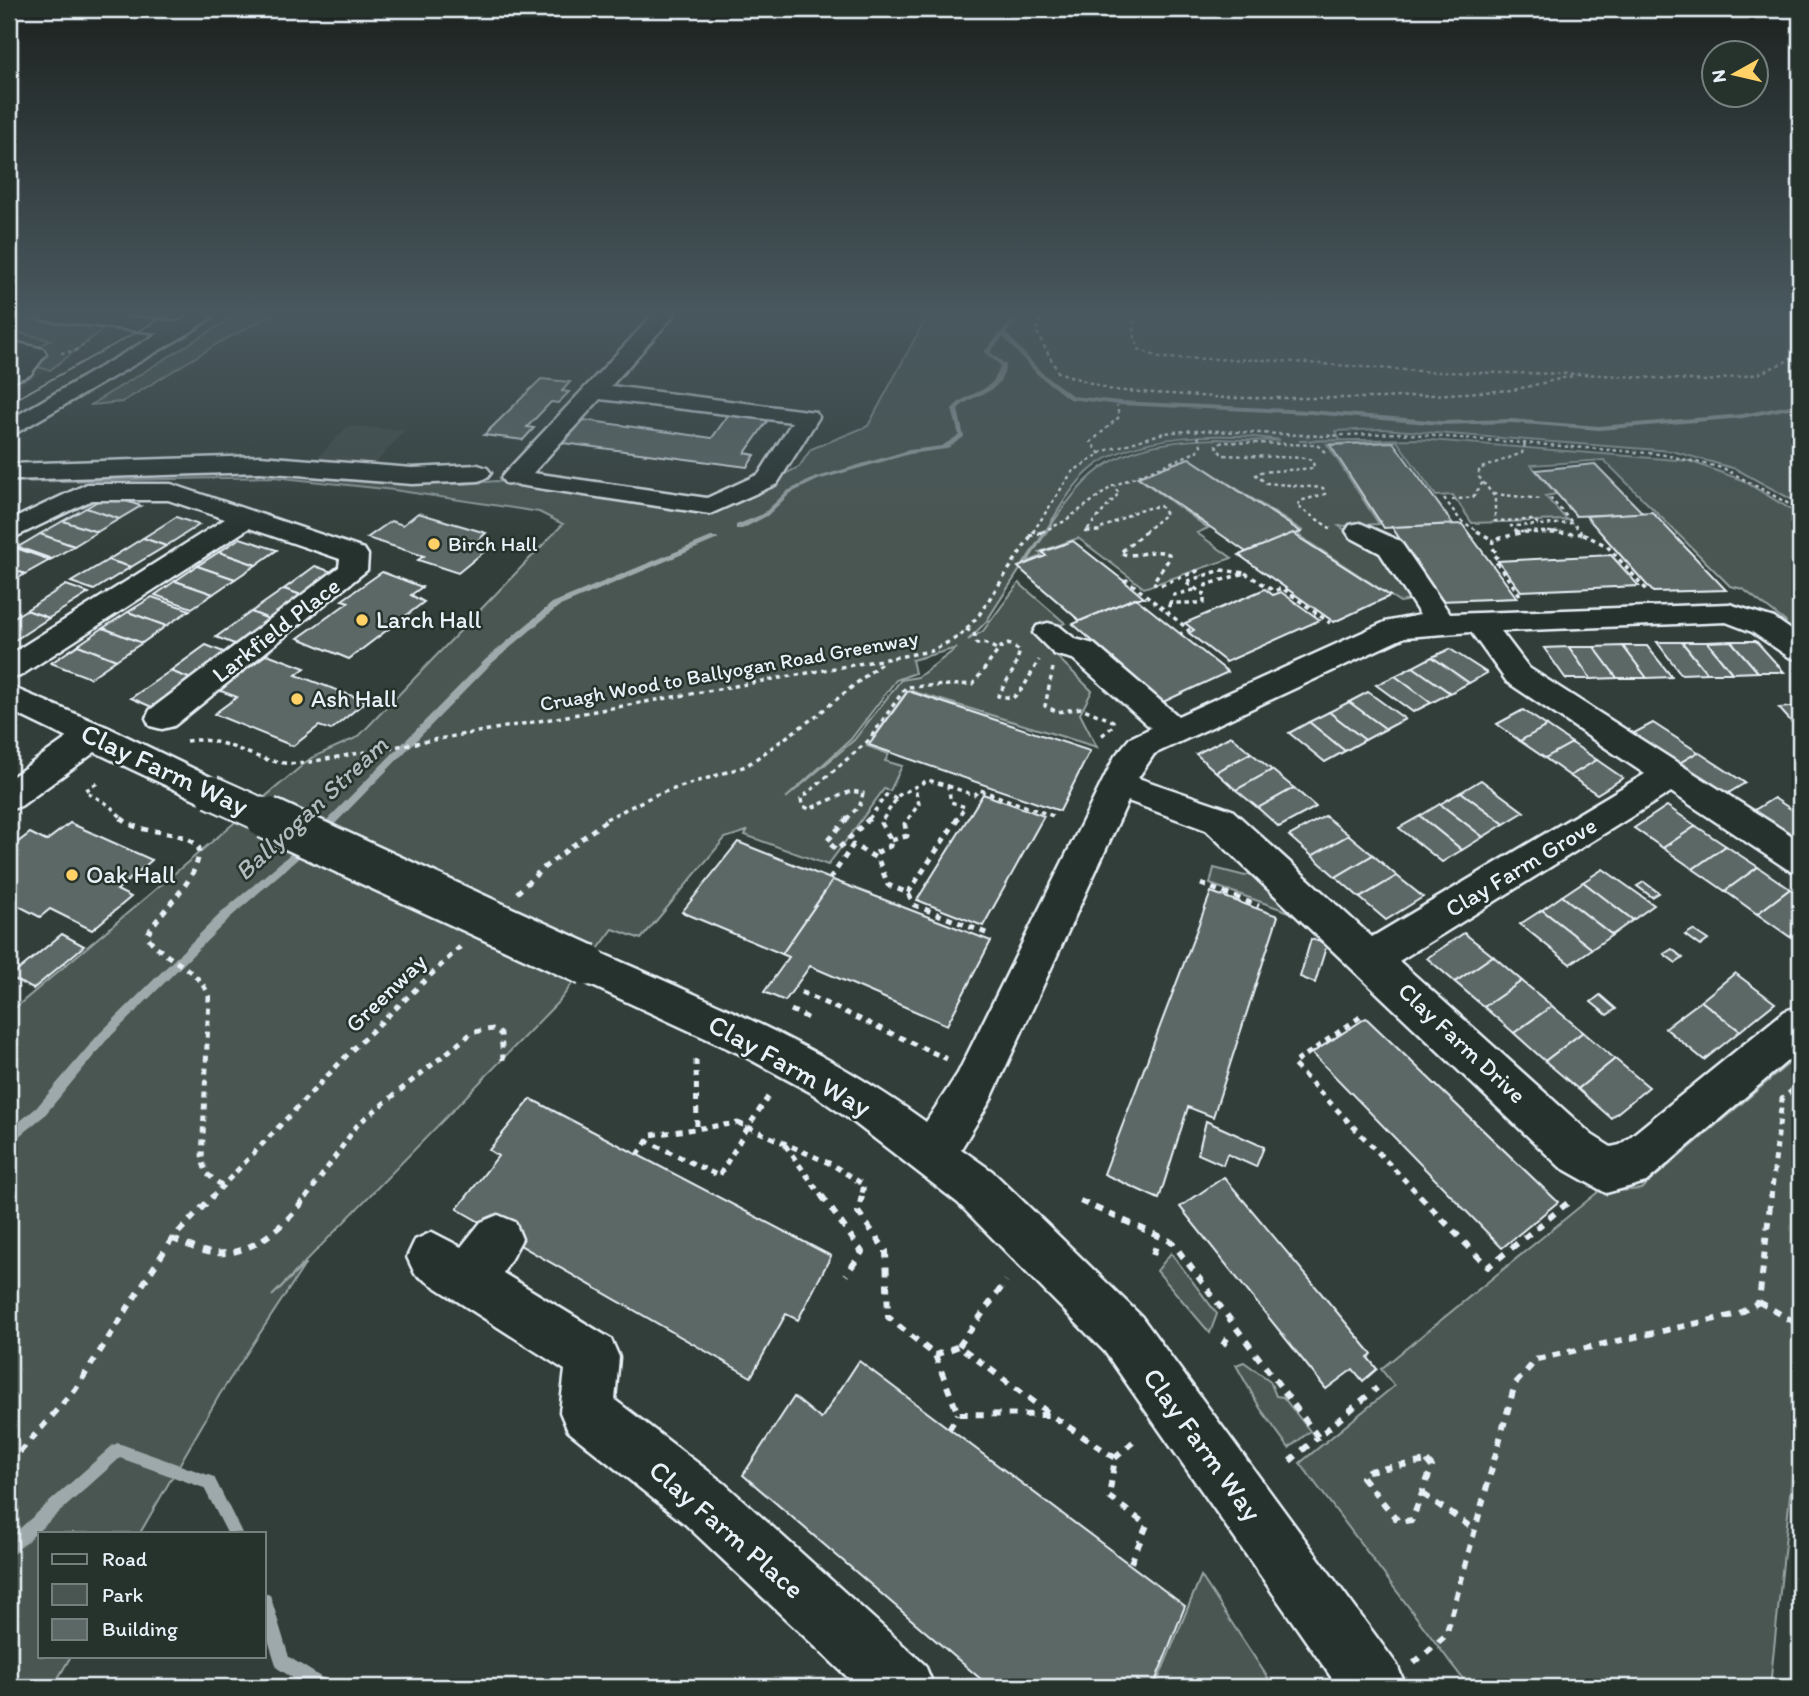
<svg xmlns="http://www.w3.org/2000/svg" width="1809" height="1696" font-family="Itim,sans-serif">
<rect width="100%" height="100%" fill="#323e39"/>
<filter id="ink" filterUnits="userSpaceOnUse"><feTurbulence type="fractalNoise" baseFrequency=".0143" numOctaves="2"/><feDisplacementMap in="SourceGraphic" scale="14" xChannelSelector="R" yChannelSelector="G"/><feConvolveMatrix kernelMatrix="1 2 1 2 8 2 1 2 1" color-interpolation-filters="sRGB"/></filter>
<g filter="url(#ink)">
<g fill="#3f4b46">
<polygon points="9,317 69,324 105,328 62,362 9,392"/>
<polygon points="348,426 405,430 374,465 315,460"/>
</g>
<g fill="#495651" stroke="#98a4a4" stroke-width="2" fill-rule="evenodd">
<polygon points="238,314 274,314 222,341 122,402 90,405"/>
<path d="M928,314H1800V504L1736,469L1672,451L1382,429L1336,431L1340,440L1299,441L1418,439L1689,461L1742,480L1800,515V640L1780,627L1786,622L1743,589L1730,586L1604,460L1531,465L1556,494L1545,496L1567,520L1472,523L1453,495L1436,496L1397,441L1327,444L1379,524L1339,526L1377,549L1410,600L1400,602L1298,535L1303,531L1189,458L1137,477L1208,528L1197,533L1232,558L1144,588L1078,538L1039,552L1042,556L1027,562C1085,472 1103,443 1216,439C1237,439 1259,442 1280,440C1225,432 1132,432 1089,471C1072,486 1060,508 1048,527C1027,559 1006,590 986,622L968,640L983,631L1019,583L1065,623L1037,637L1092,691L1080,714L1097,747L908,690L867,746L889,754L885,761L902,766L890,791L884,789L828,865L745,835L747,831L725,838L641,939L613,929L560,1000L272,1296L306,1263L220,1394L140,1533H40V1656H71L53,1687H9V1013L311,758L358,737L563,524L539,512L394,490L274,477L9,482V475L239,470L464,484L496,481L704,513L799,467L811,449L868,426ZM957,648L918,677L901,680L854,740L786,798L851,739L896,680L915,673L912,660Z"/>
<polygon points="9,318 105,328 50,370 33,366 43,350 38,347 50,340 9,330"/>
<polygon points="1214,868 1245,876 1252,873 1298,915 1210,884"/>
<polygon points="1800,1054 1800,1399 1770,1687 1469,1687 1300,1463 1394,1386 1381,1369 1604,1187 1618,1191 1641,1189"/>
<polygon points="1171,1253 1217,1314 1210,1333 1157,1271"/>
<polygon points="1244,1362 1270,1381 1276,1396 1283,1397 1310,1431 1289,1448 1260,1408 1236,1365"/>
<polygon points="1201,1576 1274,1687 1155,1687"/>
</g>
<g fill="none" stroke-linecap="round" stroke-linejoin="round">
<g fill="#9ea9ab" fill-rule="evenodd">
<path d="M1017,314H1023L1006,333L1042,373L1073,396L1119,401L1310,410L1441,421L1511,419L1599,426L1743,414L1800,403V407L1743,418L1599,430L1511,423L1441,425L1310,414L1119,405L1069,399L1038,375L1003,337L990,352L1006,365C999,399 978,389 958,409L964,437L946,449L910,454L818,480L791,493L767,516L742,529H736V525L763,514L787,491L814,478L909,450L942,446L959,435L952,409C970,388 993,396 1000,365L984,352Z"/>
<polygon points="711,537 717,537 718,539 558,607 491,664 324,835 318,835 316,832 318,829 485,660 552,603"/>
<polygon points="305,843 308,844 310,847 308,850 232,916 106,1041 44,1116 13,1141 9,1143 9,1130 36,1108 98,1035 224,910 302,844"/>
<polygon points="118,1443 214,1477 242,1533 227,1533 204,1488 120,1458 14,1553 9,1555 9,1538 113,1445"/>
<polygon points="264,1593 270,1595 272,1601 289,1657 327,1681 329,1687 307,1687 277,1668 264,1627"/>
</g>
</g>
<g fill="#5c6865" stroke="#e8f1f8" stroke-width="2">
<polygon points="541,379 570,382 562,391 569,392 558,403 551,402 527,427 534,428 523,440 484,435"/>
<polygon points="731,411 770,417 745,453 755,455 747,467 563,443 584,420 712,438"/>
<polygon points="1393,442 1453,524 1384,528 1330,445"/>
<polygon points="1189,458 1301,532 1246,552 1138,477"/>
<polygon points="1595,464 1643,513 1576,516 1536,470"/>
<polygon points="108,495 141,506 119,519 86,508"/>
<polygon points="86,508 119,519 97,532 63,521"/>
<polygon points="1652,512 1726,590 1653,592 1586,516"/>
<polygon points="418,513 486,533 476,542 491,546 458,573 418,560 424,556 367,538 391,521 403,525"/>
<polygon points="176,517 199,525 166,546 143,538"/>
<polygon points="63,521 97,532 74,546 40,534"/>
<polygon points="1462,524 1517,598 1440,601 1392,527"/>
<polygon points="1293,533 1295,535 1390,596 1334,622 1239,555"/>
<polygon points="40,534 74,546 52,559 18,547"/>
<polygon points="143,538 166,546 131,567 108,560"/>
<polygon points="240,538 277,550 256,565 219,552"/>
<polygon points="1073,541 1124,581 1144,598 1135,598 1080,621 1018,567 1046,556 1042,552"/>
<polygon points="16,548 50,560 25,574 9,568 9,552"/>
<polygon points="219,552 256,565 235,579 197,566"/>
<polygon points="1611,555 1639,586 1521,591 1498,561"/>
<polygon points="108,560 131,567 94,590 71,582"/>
<polygon points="197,566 235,579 213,594 175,581"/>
<polygon points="315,566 335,573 304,596 284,589"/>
<polygon points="9,568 25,574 9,584"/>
<polygon points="382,572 422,587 411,595 424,602 349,659 298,638 349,602 342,600"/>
<polygon points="175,581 213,594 192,608 155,595"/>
<polygon points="66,585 89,593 49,618 26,610"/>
<polygon points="284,589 304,596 271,620 251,612"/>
<polygon points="1265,589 1273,595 1281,592 1320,620 1226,662 1189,633 1194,630 1185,623"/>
<polygon points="152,597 190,610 166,626 128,612"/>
<polygon points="1135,598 1138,600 1228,672 1163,702 1073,624"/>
<polygon points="26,610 49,618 9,644 9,620"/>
<polygon points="128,612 166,626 142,643 103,628"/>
<polygon points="251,612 271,620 237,645 216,637"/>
<polygon points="103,628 142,643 116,660 78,645"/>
<polygon points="1731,641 1758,672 1732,673 1707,642"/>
<polygon points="1731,641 1756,641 1784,672 1758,672"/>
<polygon points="1657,642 1682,642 1707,673 1681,674"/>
<polygon points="1682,642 1707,642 1732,673 1707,673"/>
<polygon points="78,645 116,660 90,678 51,663"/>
<polygon points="206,645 226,653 191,679 170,671"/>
<polygon points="1623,646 1647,678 1617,678 1594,647"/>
<polygon points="1623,646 1647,646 1672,677 1647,678"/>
<polygon points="1569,647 1591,679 1566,679 1544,648"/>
<polygon points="1569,647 1594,647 1617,678 1591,679"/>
<polygon points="1450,649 1487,673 1469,683 1432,657"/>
<polygon points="267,654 305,668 296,675 366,701 331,730 319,726 293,746 214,714 237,697 218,690"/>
<polygon points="1432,657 1469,683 1450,693 1413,667"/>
<polygon points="1413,667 1450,693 1431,703 1395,676"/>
<polygon points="170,671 191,679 152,707 131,698"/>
<polygon points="1395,676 1431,703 1413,712 1376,685"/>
<polygon points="908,691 1090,751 1060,811 869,745"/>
<polygon points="1368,692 1405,719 1386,729 1349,702"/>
<polygon points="1349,702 1386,729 1365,740 1329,712"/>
<polygon points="1800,706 1800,725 1794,725 1779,708"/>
<polygon points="1523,710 1547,726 1520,741 1497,724"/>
<polygon points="1329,712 1365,740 1345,751 1309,722"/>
<polygon points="1309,722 1345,751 1325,762 1289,733"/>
<polygon points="1653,723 1698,752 1678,764 1632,734"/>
<polygon points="1547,726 1572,743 1545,758 1520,741"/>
<polygon points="1231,736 1251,753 1216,772 1196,754"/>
<polygon points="1572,743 1597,760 1570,776 1545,758"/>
<polygon points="1698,752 1745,783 1725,795 1678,764"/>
<polygon points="1251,753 1272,770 1236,790 1216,772"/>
<polygon points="1597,760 1623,778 1597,794 1570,776"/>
<polygon points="1272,770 1294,788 1258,808 1236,790"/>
<polygon points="1481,780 1524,812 1504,824 1461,792"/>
<polygon points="1294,788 1316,807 1279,827 1258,808"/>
<polygon points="1461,792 1504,824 1483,837 1440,804"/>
<polygon points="983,794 1044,816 983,926 917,900"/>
<polygon points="1774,798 1800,815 1800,842 1753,811"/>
<polygon points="1440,804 1483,837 1462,850 1420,816"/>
<polygon points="1667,806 1696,826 1663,848 1634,828"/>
<polygon points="1325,816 1349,835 1312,856 1289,836"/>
<polygon points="1420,816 1462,850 1442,862 1399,828"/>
<polygon points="70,823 152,860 117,890 131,897 92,930 50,909 40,917 9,901 9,849 30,833 46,841"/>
<polygon points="1696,826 1726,846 1693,869 1663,848"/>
<polygon points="1349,835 1373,855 1336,877 1312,856"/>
<polygon points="738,842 833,880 782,954 682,912"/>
<polygon points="1726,846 1758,867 1725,891 1693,869"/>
<polygon points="1373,855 1397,876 1360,898 1336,877"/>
<polygon points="1758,867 1790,889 1757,914 1725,891"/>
<polygon points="1603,869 1654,905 1633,920 1583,882"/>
<polygon points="1397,876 1423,897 1386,920 1360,898"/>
<polygon points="833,880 991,941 947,1025 810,966 785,1001 764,992 789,957 782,954"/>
<polygon points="1583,882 1633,920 1612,935 1562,896"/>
<polygon points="1644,882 1659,893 1652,897 1637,886"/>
<polygon points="1790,889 1800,896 1800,929 1790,937 1757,914"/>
<polygon points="1211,892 1278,916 1213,1117 1188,1107 1159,1199 1104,1174"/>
<polygon points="1562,896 1612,935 1592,949 1542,910"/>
<polygon points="1542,910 1592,949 1570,964 1520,924"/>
<polygon points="1693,930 1708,940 1700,946 1685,935"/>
<polygon points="1464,933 1493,956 1455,982 1427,958"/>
<polygon points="62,934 84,946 33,989 10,977"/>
<polygon points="1311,939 1327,944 1315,983 1300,977"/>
<polygon points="1672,949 1683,958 1676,963 1664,954"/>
<polygon points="1493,956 1522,981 1484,1007 1455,982"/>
<polygon points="1735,973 1775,1003 1740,1031 1701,1001"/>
<polygon points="1522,981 1552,1006 1514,1033 1484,1007"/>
<polygon points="1600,995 1616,1009 1607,1015 1591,1002"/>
<polygon points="1701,1001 1740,1031 1704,1060 1665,1028"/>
<polygon points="1552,1006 1583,1032 1545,1061 1514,1033"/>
<polygon points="1366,1018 1558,1202 1502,1248 1312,1053"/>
<polygon points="1583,1032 1615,1059 1578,1089 1545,1061"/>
<polygon points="1615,1059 1649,1087 1611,1118 1578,1089"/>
<polygon points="531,1099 831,1256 798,1320 786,1314 751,1377 457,1209 498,1156 489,1150"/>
<polygon points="1206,1121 1264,1147 1256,1167 1227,1154 1223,1165 1198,1154"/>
<polygon points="1224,1177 1372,1354 1368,1358 1377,1369 1363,1381 1353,1369 1326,1389 1180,1207"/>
<polygon points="859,1361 1185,1606 1153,1687 1147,1687 1137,1680 1134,1687 990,1687 743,1475 794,1397 821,1419"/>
</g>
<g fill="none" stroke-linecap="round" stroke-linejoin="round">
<defs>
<g id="minor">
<polygon points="34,314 99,314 177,322 192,314 216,314 189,333 9,437 9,420 159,333 44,320"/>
<path d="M654,314H675L611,386L815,412L819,417L777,484L710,514L505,483L501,478L505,473ZM600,399L792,422L759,474L707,498L533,473Z"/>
<polygon points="9,341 43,349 46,354 30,375 9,383 9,368 21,357 9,354"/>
<polygon points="260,456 412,468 478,465 487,468 491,473 487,478 478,481 412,484 260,472 9,480 9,464"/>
<polygon points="87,484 171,484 364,549 368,555 367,570 174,726 162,729 150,726 146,718 150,710 339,567 340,559 249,528 20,676 9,679 9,655 225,519 168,500 92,500 9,540 9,521"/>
<path d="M1360,523L1400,541L1450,614L1729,604L1774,618L1800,636V660L1789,657L1752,632L1726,622L1501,631L1529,668L1800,841V873L1787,869L1671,792L1399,961L1592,1135L1611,1147L1620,1145L1785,1011L1800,1006V1050L1646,1182L1606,1193L1560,1167L1206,830L1128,801L990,1101L961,1149L992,1171L1141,1316L1397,1665L1406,1687H1338L1105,1352L958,1203L852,1121L810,1092L742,1055L573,977L567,965L573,953L587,948L601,953C717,1004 823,1047 926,1122L958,1073L1115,756L1130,738L1151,728L1073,659L1054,654L1033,633L1037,626L1048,623L1059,626L1075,639L1094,644L1178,716L1385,622L1420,615L1380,553L1350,537L1346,531L1350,525ZM1471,632L1507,682L1645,774L1372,937L1232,810L1138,778L1154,754L1405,637Z"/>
<polygon points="9,686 107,727 223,783 229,792 223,801 211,805 199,801 95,752 21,806 9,810 9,779 67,738 9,710"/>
<polygon points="498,1215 515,1222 522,1239 503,1273 611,1339 619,1357 615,1400 725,1484 925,1665 934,1687 858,1687 685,1524 568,1431 560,1412 565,1370 415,1274 407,1257 415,1240 432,1232 461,1247 481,1222"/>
</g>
</defs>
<use href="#minor" stroke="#e8f1f8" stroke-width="5"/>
<g stroke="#e8f1f8" stroke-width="2.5" stroke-dasharray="3.5 3.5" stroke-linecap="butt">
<polyline points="1044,314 1036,331 1058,372 1112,390 1228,398 1382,398 1513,390 1576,375"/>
<polyline points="1133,314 1135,338 1139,349 1160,358 1266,360 1432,372 1584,374 1708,381 1758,374 1785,362 1800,350"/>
<polyline points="61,353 75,351 88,342"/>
<polyline points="1525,444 1522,453 1479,469 1479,477 1495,497 1495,521 1534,520 1539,525 1573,523 1581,532"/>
<polyline points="1325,452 1317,445 1223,442 1216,445 1222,455 1307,458 1313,462 1314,468 1259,472 1256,475 1266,483 1323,488 1325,494 1300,501 1297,506 1333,530"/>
<polyline points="1100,454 1091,442 1119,417 1117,406"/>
<polyline points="1494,494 1541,499"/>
<polyline points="1444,498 1461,521 1480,532"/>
<polyline points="1550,498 1572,522"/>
<polyline points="1452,500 1473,497 1483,482"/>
<polyline points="1033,532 1072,472 1104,451 1164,433 1196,430 1323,436 1397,433 1660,454 1723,468 1800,510"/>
<polyline points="1042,532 1063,522 1113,486"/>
<polyline points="1088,532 1085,532 1119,493 1113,486 1196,452 1201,445 1196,430"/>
<polyline points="1095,532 1138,510 1160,506 1166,514 1144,532"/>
<polyline points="1517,532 1511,526 1538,525"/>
<polyline points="1520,532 1562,532"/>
</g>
<g stroke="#e8f1f8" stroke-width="3.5" stroke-dasharray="4.5 4.5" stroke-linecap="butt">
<polyline points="1086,531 1101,531"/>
<path d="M1146,531L1120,553C1137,559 1152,547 1169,554V559L1153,582L1159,586L1197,571L1202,576"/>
<polyline points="1477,531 1493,540"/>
<polyline points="1516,531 1518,533"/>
<polyline points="1583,534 1607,546 1646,589"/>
<polyline points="1029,536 1046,531"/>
<polygon points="1221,570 1245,573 1206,585 1204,594 1185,582"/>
<polyline points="1245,573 1274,591 1282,588 1330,623"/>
<polyline points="1124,581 1127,580 1167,612"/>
<polyline points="1194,590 1174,595 1170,603 1204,603 1204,594"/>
<polyline points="1520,595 1494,559 1498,555 1492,547 1493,540 1524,532 1583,534 1580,531"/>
<polyline points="1170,603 1167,612 1189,630 1180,634"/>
<polyline points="966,629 974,633 977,644 984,643 999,650"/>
<polyline points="1053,668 1045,706 1058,712 1081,708 1113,721 1113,726 1099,738"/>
<path d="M186,741C231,734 255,768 304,763L931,651L960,636L979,615L1034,531"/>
<polyline points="97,783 85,791 109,805 123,819"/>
<polyline points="948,786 974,795 980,790 1053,816"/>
<polyline points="606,819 655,795 746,766 816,716 884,661"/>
<polyline points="847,819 860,805 863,793 851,791 809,809 802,805 801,799 868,741 906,687 973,684 1001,647 1009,644 1020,651 1014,669 998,696 1013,698 1023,688 1039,660"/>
<polyline points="869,819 886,795 897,799"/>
<polyline points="883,819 899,795 928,780 948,786 951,802 965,807 957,819"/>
<polyline points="908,819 919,804 915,789"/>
</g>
<g stroke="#e8f1f8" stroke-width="5" stroke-dasharray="6 6" stroke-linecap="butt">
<path d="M121,818C143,838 179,825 199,848C200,881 161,907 147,936C165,962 198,966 209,997L202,1160L207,1174L224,1187"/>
<polyline points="848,818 827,841 837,850 870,818"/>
<polyline points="891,840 907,836 905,824 909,818"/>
<polyline points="876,853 890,846 891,840 881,823 884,818"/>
<polyline points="830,879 853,845 878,859 888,885 908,893 914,905 991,935"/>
<polyline points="1201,884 1259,906"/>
<polyline points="517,893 542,869 609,818"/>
<polyline points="908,893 958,818"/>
<polyline points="801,992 947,1059"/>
<polyline points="791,1010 808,1018"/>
<polyline points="1360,1017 1293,1064 1422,1198"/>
<polyline points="696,1060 697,1129"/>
<polyline points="768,1097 748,1127 831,1164 864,1185 861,1198"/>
<polygon points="738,1123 748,1127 719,1176 647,1141 651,1135"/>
<polyline points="785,1145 823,1198"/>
<polyline points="638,1155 647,1141"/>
<polyline points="211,1198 351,1051 460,947"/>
<polyline points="306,1198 358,1124 473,1032 493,1029 501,1034 503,1060"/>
<polyline points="1771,1198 1782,1099 1800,1084"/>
</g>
<g stroke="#e8f1f8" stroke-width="6" stroke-dasharray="8 8" stroke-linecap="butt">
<polyline points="822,1196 862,1252 846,1275"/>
<polyline points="862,1196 858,1212 886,1251 888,1317 935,1355 958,1414 1051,1415 1115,1458 1109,1497 1147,1525 1130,1565"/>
<polyline points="1420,1196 1488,1267 1570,1201"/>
<polyline points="1080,1201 1172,1242 1318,1437 1377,1388"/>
<path d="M172,1239C185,1243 200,1252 213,1253C251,1257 286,1225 307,1196"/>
<polyline points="1153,1255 1157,1243"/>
<polyline points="1759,1302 1800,1325"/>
<polyline points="1223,1345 1231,1332"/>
<polyline points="959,1346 1006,1281"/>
<polyline points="935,1355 959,1346 1050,1414"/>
<polyline points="949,1429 958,1414"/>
<polyline points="1115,1458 1133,1442"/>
<polyline points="1290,1461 1318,1437"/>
<polygon points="1427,1461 1432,1467 1412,1520 1399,1522 1362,1477 1368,1471"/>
<polyline points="9,1464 75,1390 172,1239 213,1196"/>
<polyline points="1423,1494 1475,1530"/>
<polyline points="1414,1663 1446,1635 1515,1384 1537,1359 1738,1314 1759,1302 1771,1196"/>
</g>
<use href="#minor" fill="#26332d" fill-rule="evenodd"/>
<polyline stroke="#e8f1f8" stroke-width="2" points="9,403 169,314"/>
<defs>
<polyline id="minor-bridge-far1" points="211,792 271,819"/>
<polyline id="minor-bridge" points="267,818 587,965"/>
</defs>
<use href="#minor-bridge-far1" stroke="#e8f1f8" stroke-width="36" stroke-linecap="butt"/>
<use href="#minor-bridge" stroke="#e8f1f8" stroke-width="46" stroke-linecap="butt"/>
<use href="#minor-bridge-far1" stroke="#26332d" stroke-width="32"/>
<use href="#minor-bridge" stroke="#26332d" stroke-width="41"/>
</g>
</g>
<linearGradient id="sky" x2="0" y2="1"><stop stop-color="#1c221f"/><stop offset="0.57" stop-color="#49585f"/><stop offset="1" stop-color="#49585f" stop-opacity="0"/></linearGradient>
<rect width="1809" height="551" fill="url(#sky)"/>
<g fill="#ffd166" stroke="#26332d" stroke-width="2.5">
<circle cx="434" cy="544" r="7"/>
<circle cx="362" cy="620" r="7"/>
<circle cx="297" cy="699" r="7"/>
<circle cx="72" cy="875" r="7"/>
</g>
<g text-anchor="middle" stroke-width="5" stroke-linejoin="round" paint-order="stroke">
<g font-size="21" fill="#e8f1f8" stroke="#26332d" text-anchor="start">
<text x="448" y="551">Birch Hall</text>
</g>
<g font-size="21" fill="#e8f1f8" stroke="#26332d">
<text transform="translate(729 671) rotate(-10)" y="7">Cruagh Wood to Ballyogan Road Greenway</text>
</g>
<g font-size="24" fill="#e8f1f8" stroke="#26332d" text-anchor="start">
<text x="376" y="628">Larch Hall</text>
<text x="311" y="707">Ash Hall</text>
<text x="86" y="883">Oak Hall</text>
</g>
<g font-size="24" fill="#e8f1f8" stroke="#26332d">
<text transform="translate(276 630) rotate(-38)" y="8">Larkfield Place</text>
<text transform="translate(1521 867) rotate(-31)" y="8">Clay Farm Grove</text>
<text transform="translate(386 993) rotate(-44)" y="8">Greenway</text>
<text transform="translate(1462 1043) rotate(43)" y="8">Clay Farm Drive</text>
</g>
<g font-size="26" font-style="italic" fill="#b1bbbe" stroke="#26332d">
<text transform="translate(311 808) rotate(-43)" y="9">Ballyogan Stream</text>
</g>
<g font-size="28" fill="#e8f1f8" stroke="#26332d">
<text transform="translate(165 769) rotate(25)" y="10">Clay Farm Way</text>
<text transform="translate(790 1065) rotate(29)" y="10">Clay Farm Way</text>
<text transform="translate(1203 1444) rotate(54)" y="10">Clay Farm Way</text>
<text transform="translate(727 1529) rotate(41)" y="10">Clay Farm Place</text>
</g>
</g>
<rect width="1809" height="1696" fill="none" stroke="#26332d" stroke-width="35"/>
<rect x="18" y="18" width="1774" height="1661" fill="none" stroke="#e8f1f8" stroke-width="2.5" filter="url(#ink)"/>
<rect x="38" y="1532" width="228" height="126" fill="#26332d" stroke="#747f7e" stroke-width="2"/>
<rect x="52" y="1554" width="35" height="10" fill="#26332d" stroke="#747f7e" stroke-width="2"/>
<text x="102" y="1566" font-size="21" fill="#e8f1f8">Road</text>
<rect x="52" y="1584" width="35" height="21" fill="#495651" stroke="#747f7e" stroke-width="2"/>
<text x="102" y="1602" font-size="21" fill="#e8f1f8">Park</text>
<rect x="52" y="1619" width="35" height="21" fill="#5c6865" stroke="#747f7e" stroke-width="2"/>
<text x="102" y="1636" font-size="21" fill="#e8f1f8">Building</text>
<g transform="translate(1735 74) rotate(262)"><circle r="33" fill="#26332d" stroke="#747f7e" stroke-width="2"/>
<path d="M0-5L12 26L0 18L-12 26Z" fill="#ffd166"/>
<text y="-10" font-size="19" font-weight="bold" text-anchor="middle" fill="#e8f1f8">N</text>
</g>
</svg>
